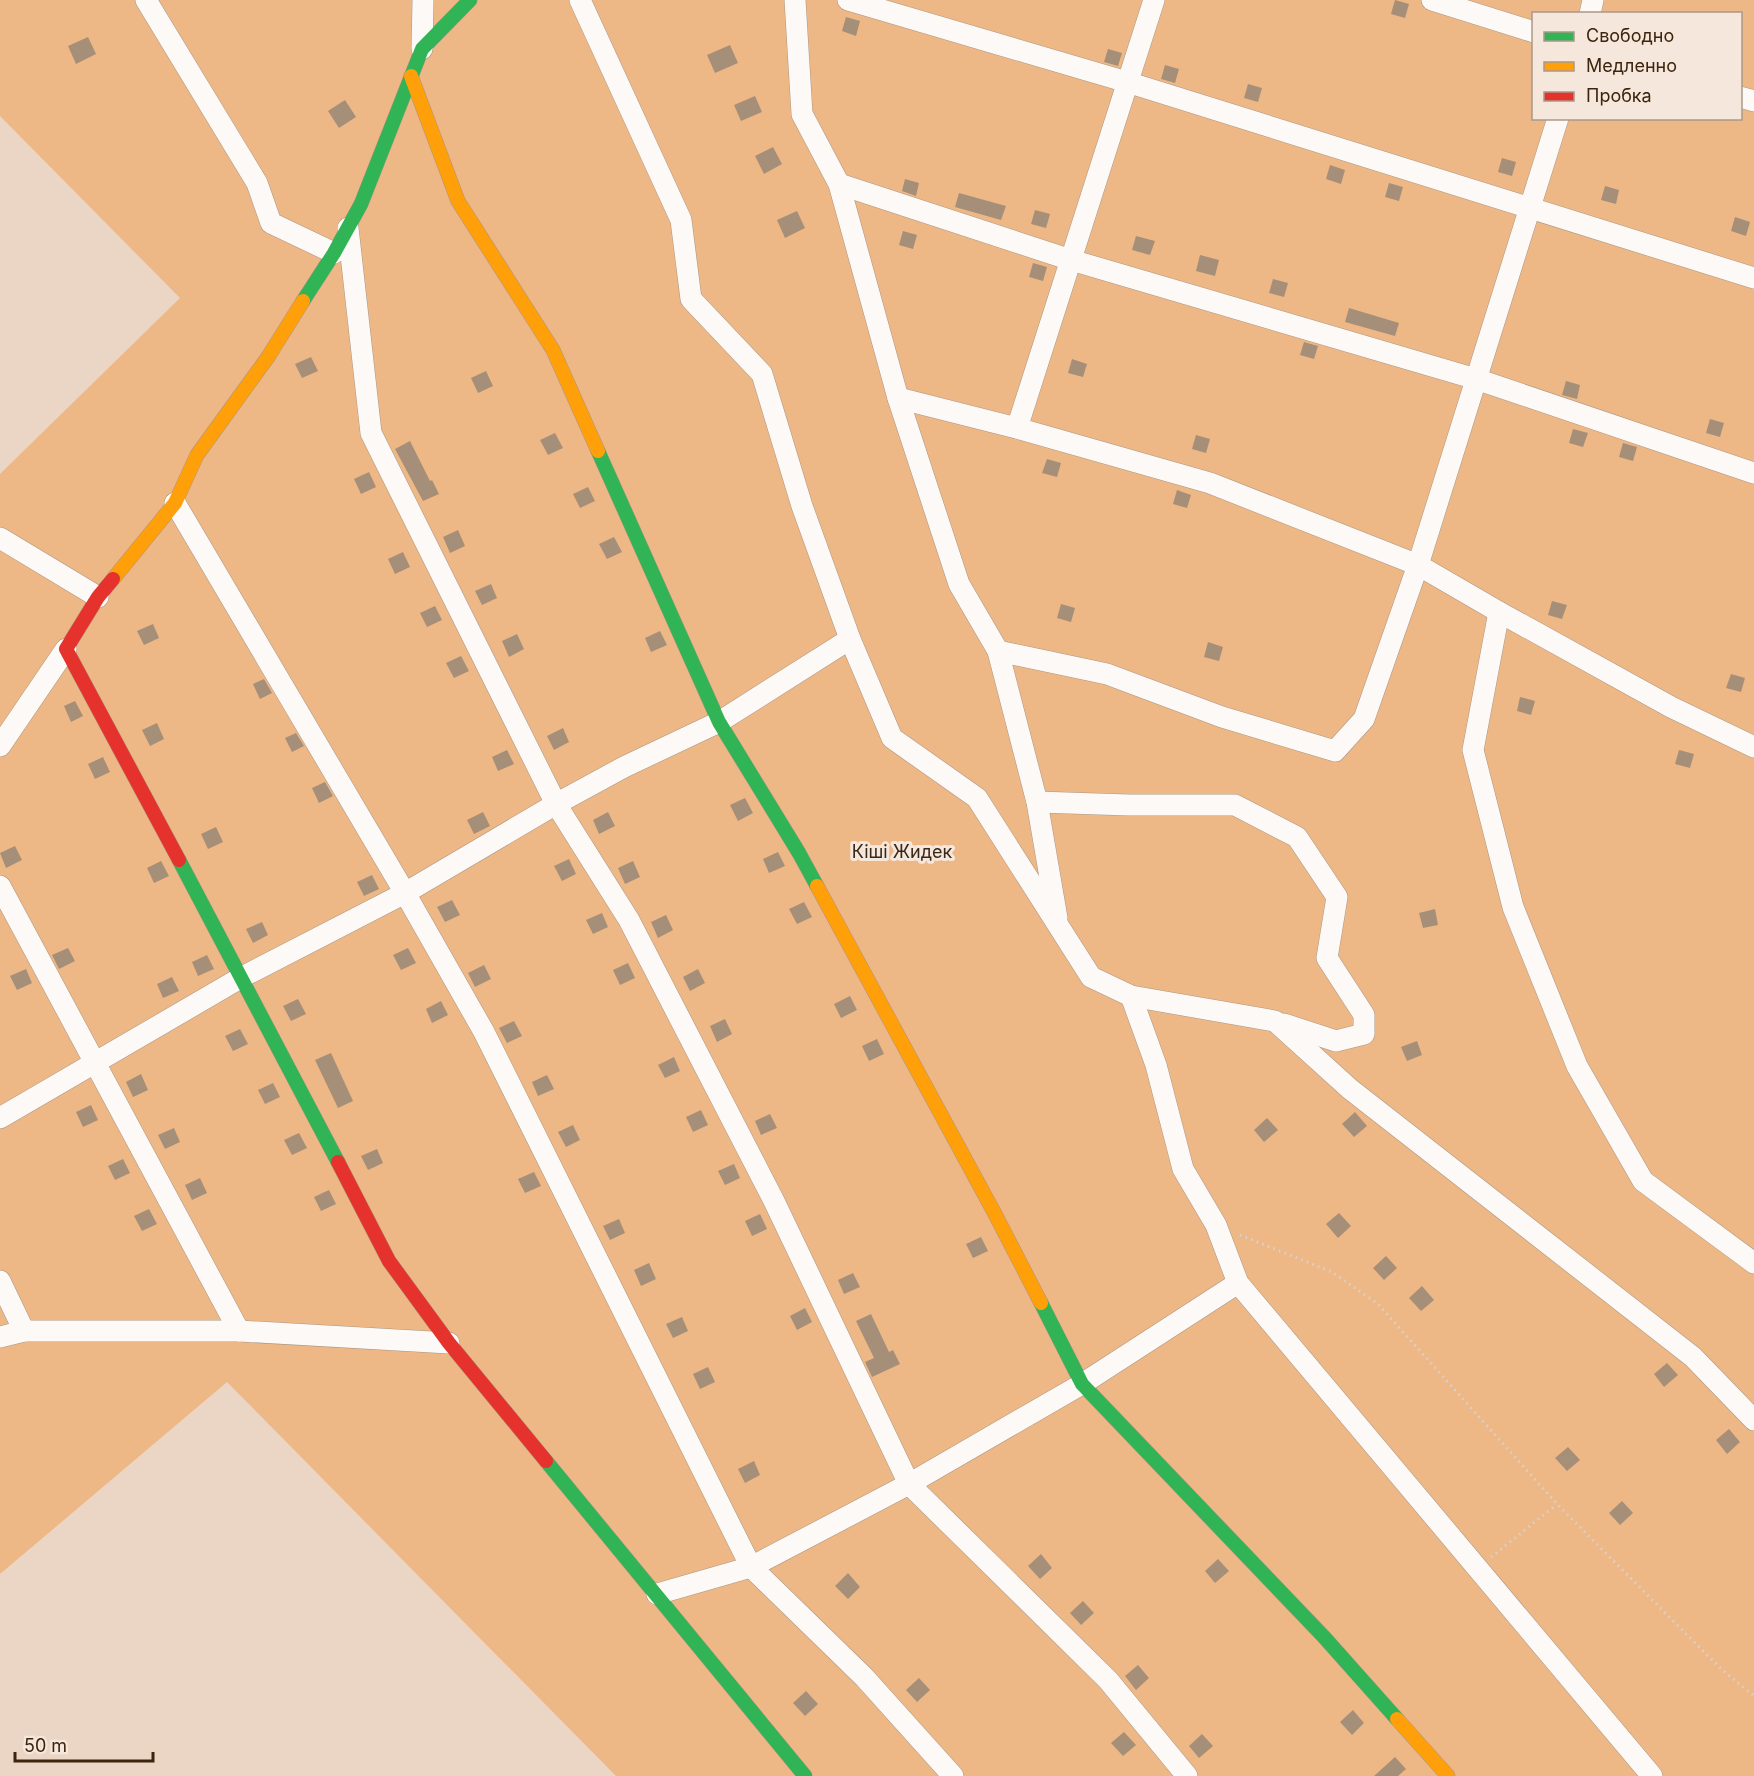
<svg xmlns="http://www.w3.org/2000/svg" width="1754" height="1776" font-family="Inter,sans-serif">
<rect width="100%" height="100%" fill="#ebd5c4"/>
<path fill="#eeb786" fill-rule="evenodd" d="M0,0H1754V1776H616L227,1382L0,1574V474L180,298L0,116ZM1534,14H1740V118H1534Z"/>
<g fill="#a68f78">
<polygon points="1395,0 1409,4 1405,18 1391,14"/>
<polygon points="846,17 860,21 856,36 842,31"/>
<polygon points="88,37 96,54 76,64 68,46"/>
<polygon points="730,45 738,63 715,73 707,55"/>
<polygon points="1108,49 1122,53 1118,66 1104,62"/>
<polygon points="1165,65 1179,69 1175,83 1161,79"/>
<polygon points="1248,84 1262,88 1258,102 1244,98"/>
<polygon points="755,96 762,112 741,121 734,105"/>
<polygon points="345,100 356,117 339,128 328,111"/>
<polygon points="773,147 782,164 764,174 755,156"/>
<polygon points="1502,158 1516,162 1512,176 1498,172"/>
<polygon points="1330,165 1345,170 1341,184 1326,179"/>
<polygon points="905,179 919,183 916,196 902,191"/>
<polygon points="1389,183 1403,187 1399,201 1385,197"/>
<polygon points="1605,186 1619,190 1616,204 1601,200"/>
<polygon points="959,193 1006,206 1001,220 955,207"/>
<polygon points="1035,210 1050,214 1046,228 1031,224"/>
<polygon points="797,211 805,228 785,238 777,220"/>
<polygon points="1735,217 1750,222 1746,236 1731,231"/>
<polygon points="903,231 917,235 913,249 899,245"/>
<polygon points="1136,236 1155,241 1150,255 1132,250"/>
<polygon points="1200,255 1219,260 1215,276 1196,271"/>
<polygon points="1033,263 1047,267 1043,281 1029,277"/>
<polygon points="1273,279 1288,283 1284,297 1269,293"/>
<polygon points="1349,308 1399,323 1395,336 1345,322"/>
<polygon points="1304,342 1318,346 1314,359 1300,355"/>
<polygon points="311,357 318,371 302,378 295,364"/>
<polygon points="1072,359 1087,364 1083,377 1068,373"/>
<polygon points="486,371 493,386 478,393 471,378"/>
<polygon points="1566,381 1580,385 1577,399 1562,395"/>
<polygon points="1710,419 1724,423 1720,437 1706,433"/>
<polygon points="1573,429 1588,433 1583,447 1569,443"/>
<polygon points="555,433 563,448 548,455 540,440"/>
<polygon points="1196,435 1210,439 1206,453 1192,449"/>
<polygon points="410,441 430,481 432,480 439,494 423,501 395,449"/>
<polygon points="1623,443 1637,447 1633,461 1619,457"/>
<polygon points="1047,459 1061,463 1057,477 1042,473"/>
<polygon points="369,472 376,487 361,494 354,479"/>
<polygon points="588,487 595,501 580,508 573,494"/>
<polygon points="1177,490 1191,495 1187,508 1173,504"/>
<polygon points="458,530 465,546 450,553 443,537"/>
<polygon points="614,537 622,552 607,559 599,544"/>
<polygon points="403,552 410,567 395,574 388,559"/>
<polygon points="491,584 497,598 482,605 475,591"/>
<polygon points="1552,601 1567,605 1562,619 1548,615"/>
<polygon points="1061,604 1075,608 1071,622 1057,618"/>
<polygon points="435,606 442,620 427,627 420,613"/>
<polygon points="153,624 159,638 144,645 137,631"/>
<polygon points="660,631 667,645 651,652 645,638"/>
<polygon points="517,634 524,649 509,657 502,641"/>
<polygon points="1208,642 1223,647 1219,661 1204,657"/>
<polygon points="461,656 469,671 454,678 446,663"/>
<polygon points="1731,674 1745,678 1741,692 1726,688"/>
<polygon points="264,679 272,693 260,699 253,684"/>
<polygon points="1520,697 1535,701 1531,715 1517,711"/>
<polygon points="75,701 83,716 71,722 64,706"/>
<polygon points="157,723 164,739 150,746 142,730"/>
<polygon points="563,728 569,742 554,750 547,736"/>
<polygon points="296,733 304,746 292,752 285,738"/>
<polygon points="507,750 514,764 498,771 492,757"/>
<polygon points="1679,750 1694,754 1690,768 1675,764"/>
<polygon points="103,757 110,772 95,779 88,764"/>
<polygon points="325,782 333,796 319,803 312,788"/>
<polygon points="745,798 753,813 738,821 730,805"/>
<polygon points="483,812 490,826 474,834 467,820"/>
<polygon points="608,812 615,826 599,834 593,820"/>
<polygon points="216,827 223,842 208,849 201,834"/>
<polygon points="15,846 22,860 6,868 0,853"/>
<polygon points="778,852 785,866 769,873 763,859"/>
<polygon points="569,859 576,874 562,881 554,866"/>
<polygon points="161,861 169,876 154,883 147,868"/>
<polygon points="633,861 640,877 625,884 618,868"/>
<polygon points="372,875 379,889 364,896 357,882"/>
<polygon points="452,900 460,915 445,922 437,907"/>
<polygon points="804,902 812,917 797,924 789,909"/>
<polygon points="1435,909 1438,925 1423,928 1419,913"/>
<polygon points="602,913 608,927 593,934 586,920"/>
<polygon points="666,915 673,930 658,938 651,922"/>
<polygon points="262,922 268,935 253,943 246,929"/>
<polygon points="68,948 75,961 59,969 52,955"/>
<polygon points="408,948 416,963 401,970 393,955"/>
<polygon points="207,955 214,969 198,976 192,962"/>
<polygon points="628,963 635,978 620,985 613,970"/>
<polygon points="484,965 491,979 475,987 468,973"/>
<polygon points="26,969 32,983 17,990 10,976"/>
<polygon points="698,969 705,983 690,991 683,977"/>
<polygon points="172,977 179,991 163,998 157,984"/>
<polygon points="850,996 857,1010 841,1018 834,1004"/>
<polygon points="298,999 306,1014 291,1021 283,1006"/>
<polygon points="441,1001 448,1015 432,1023 426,1009"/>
<polygon points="725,1019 732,1034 717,1042 710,1026"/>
<polygon points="514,1021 522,1036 507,1043 499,1028"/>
<polygon points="240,1029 248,1044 233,1051 225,1036"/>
<polygon points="877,1039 884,1054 869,1061 862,1046"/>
<polygon points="1417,1041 1422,1055 1407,1061 1401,1047"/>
<polygon points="331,1053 353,1101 338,1108 315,1060"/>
<polygon points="674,1057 680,1071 665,1078 658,1065"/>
<polygon points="141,1074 148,1090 133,1097 126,1082"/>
<polygon points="547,1075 554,1089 538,1096 532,1082"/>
<polygon points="273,1083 280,1097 265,1104 258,1090"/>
<polygon points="91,1105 98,1120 83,1127 76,1112"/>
<polygon points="701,1110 708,1125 693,1132 686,1117"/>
<polygon points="1355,1112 1367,1126 1354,1137 1342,1124"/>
<polygon points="770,1114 777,1128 761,1135 755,1121"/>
<polygon points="1267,1118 1278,1130 1264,1142 1254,1130"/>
<polygon points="573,1125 580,1140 566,1147 558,1132"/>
<polygon points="174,1128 180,1142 165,1149 158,1135"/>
<polygon points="299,1133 307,1148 292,1155 284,1140"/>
<polygon points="377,1149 383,1163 368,1170 361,1156"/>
<polygon points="123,1159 130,1173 115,1180 108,1166"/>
<polygon points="734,1164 740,1178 725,1185 718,1171"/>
<polygon points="534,1172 541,1186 525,1193 518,1179"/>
<polygon points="200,1178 207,1193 192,1200 185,1185"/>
<polygon points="329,1190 336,1204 321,1211 314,1197"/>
<polygon points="149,1209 157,1224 142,1231 134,1216"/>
<polygon points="1339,1213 1351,1226 1338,1238 1326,1224"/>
<polygon points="760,1214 767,1229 752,1236 745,1221"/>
<polygon points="619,1219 625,1233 610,1240 603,1226"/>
<polygon points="981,1237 988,1251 973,1258 966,1244"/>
<polygon points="1386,1256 1397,1268 1384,1280 1373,1268"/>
<polygon points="649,1263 656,1279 641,1286 634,1270"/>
<polygon points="853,1273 860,1287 844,1294 838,1280"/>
<polygon points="1422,1286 1434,1300 1421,1311 1409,1298"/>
<polygon points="805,1308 812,1322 797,1330 790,1316"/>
<polygon points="871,1314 889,1352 893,1350 900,1364 872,1377 865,1362 874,1358 856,1321"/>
<polygon points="682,1317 688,1331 673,1338 666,1324"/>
<polygon points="1667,1363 1678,1375 1664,1387 1654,1374"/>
<polygon points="708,1367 715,1382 700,1389 693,1374"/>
<polygon points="1729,1429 1740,1442 1727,1454 1716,1440"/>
<polygon points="1568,1447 1580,1460 1567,1471 1555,1458"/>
<polygon points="754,1461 760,1475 745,1483 738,1469"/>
<polygon points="1622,1501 1633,1513 1620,1525 1609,1513"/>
<polygon points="1041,1554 1052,1568 1040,1579 1028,1566"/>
<polygon points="1218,1559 1229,1571 1215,1583 1205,1571"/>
<polygon points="848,1573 860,1587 848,1599 835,1586"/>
<polygon points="1083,1601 1094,1613 1081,1625 1070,1613"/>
<polygon points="1138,1665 1149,1678 1136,1690 1125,1676"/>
<polygon points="919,1678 930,1690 917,1702 906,1690"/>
<polygon points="806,1691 818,1704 805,1716 793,1703"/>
<polygon points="1353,1710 1364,1723 1352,1735 1340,1722"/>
<polygon points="1124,1732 1136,1745 1123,1756 1111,1743"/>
<polygon points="1202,1734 1213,1746 1199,1758 1189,1746"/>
<polygon points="1395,1757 1406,1769 1398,1776 1374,1776"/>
</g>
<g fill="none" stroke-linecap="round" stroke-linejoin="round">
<defs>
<g id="street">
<polyline points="146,0 257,183 271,223 334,253"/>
<polyline points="580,0 681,220 691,299 762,374 802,506 850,639 892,738 977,798 1091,977 1131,996 1275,1021 1350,1089 1693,1357 1754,1420"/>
<polyline points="795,0 802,114 839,184 898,398 959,584 998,651 1037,802 1057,918"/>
<polyline points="848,0 1127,82 1754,278"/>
<polyline points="1432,0 1534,32"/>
<polyline points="1590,14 1593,0"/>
<polyline points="422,49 423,0"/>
<polyline points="1740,97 1754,101"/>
<polyline points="839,184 1071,260 1476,379 1754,473"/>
<polyline points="348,228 371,433 556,804 629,920 774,1201 909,1484 1108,1680 1187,1776"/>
<polyline points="898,398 1017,428 1210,483 1418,565 1499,612 1671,707 1754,747"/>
<polyline points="1017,428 1154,0"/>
<polyline points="175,503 405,893 484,1032 751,1567 864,1677 953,1776"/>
<polyline points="0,538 98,597"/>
<polyline points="1499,612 1473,750 1513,907 1577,1066 1643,1181 1754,1263"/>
<polyline points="998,651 1107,674 1222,717 1335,751 1364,719 1418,565 1558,118"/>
<polyline points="0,746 66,649"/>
<polyline points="1037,802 1129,805 1235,805 1297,837 1337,897 1327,958 1364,1015 1364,1034 1336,1041 1284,1024"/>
<polyline points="0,886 239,1331"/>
<polyline points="1131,996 1156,1065 1183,1169 1216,1225 1238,1283 1652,1776"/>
<polyline points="0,1118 242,977 405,893 556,804 624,767 719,722 850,639"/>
<polyline points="0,1281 24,1331"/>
<polyline points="0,1337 24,1331 239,1331 449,1343"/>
<polyline points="657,1594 751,1567 909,1484 1082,1384 1238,1283"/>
</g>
<g id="fast">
<polyline points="303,301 334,253 361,204 422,49 470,0"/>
<polyline points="598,451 719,722 799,853 817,886"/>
<polyline points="179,860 338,1162"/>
<polyline points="1041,1303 1082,1384 1324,1637 1397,1719"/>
<polyline points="546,1461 805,1776"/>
</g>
<g id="slow">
<polyline points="411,76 458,201 553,350 598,451"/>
<polyline points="113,579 175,503 197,455 268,357 303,301"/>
<polyline points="817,886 995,1214 1041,1303"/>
<polyline points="1397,1719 1448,1776"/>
</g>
<g id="jam">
<polyline points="113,579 98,597 66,649 179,860"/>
<polyline points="338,1162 389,1261 449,1343 546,1461"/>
</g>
</defs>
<use href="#street" stroke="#ab9683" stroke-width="22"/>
<use href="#fast" stroke="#ab9683" stroke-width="15"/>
<use href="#slow" stroke="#ab9683" stroke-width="15"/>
<use href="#jam" stroke="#ab9683" stroke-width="15"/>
<g stroke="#dad2cc" stroke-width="3" stroke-dasharray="1.5 4.5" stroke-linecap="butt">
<polyline points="1240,1235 1332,1272 1378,1304 1557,1504 1721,1669 1754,1696"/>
<polyline points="1491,1557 1556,1505"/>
</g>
<use href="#street" stroke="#fcf9f6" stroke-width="21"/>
<use href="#fast" stroke="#30b455" stroke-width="14"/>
<use href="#slow" stroke="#ff9f0a" stroke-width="14"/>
<use href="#jam" stroke="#e5322d" stroke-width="14"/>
</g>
<g text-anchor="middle" stroke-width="6" stroke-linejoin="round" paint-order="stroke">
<g font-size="18" fill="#392819" stroke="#f5e7dc">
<text x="902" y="858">Кіші Жидек</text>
</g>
</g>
<rect x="1532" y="12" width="210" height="108" fill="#f5e7dc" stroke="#ab9989" stroke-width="1.5"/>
<rect x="1544" y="32" width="30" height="9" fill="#30b455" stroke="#ab9989" stroke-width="1.5"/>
<text x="1586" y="42" font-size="18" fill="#3d240c">Свободно</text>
<rect x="1544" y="62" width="30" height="9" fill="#ff9f0a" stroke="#ab9989" stroke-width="1.5"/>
<text x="1586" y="72" font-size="18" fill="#3d240c">Медленно</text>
<rect x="1544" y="92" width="30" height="9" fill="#e5322d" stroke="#ab9989" stroke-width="1.5"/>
<text x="1586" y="102" font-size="18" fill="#3d240c">Пробка</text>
<path d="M15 1752v9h138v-9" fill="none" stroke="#3d240c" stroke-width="3"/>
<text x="24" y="1752" font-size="18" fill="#3d240c" stroke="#f5e7dc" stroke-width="4.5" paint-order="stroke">50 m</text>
</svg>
